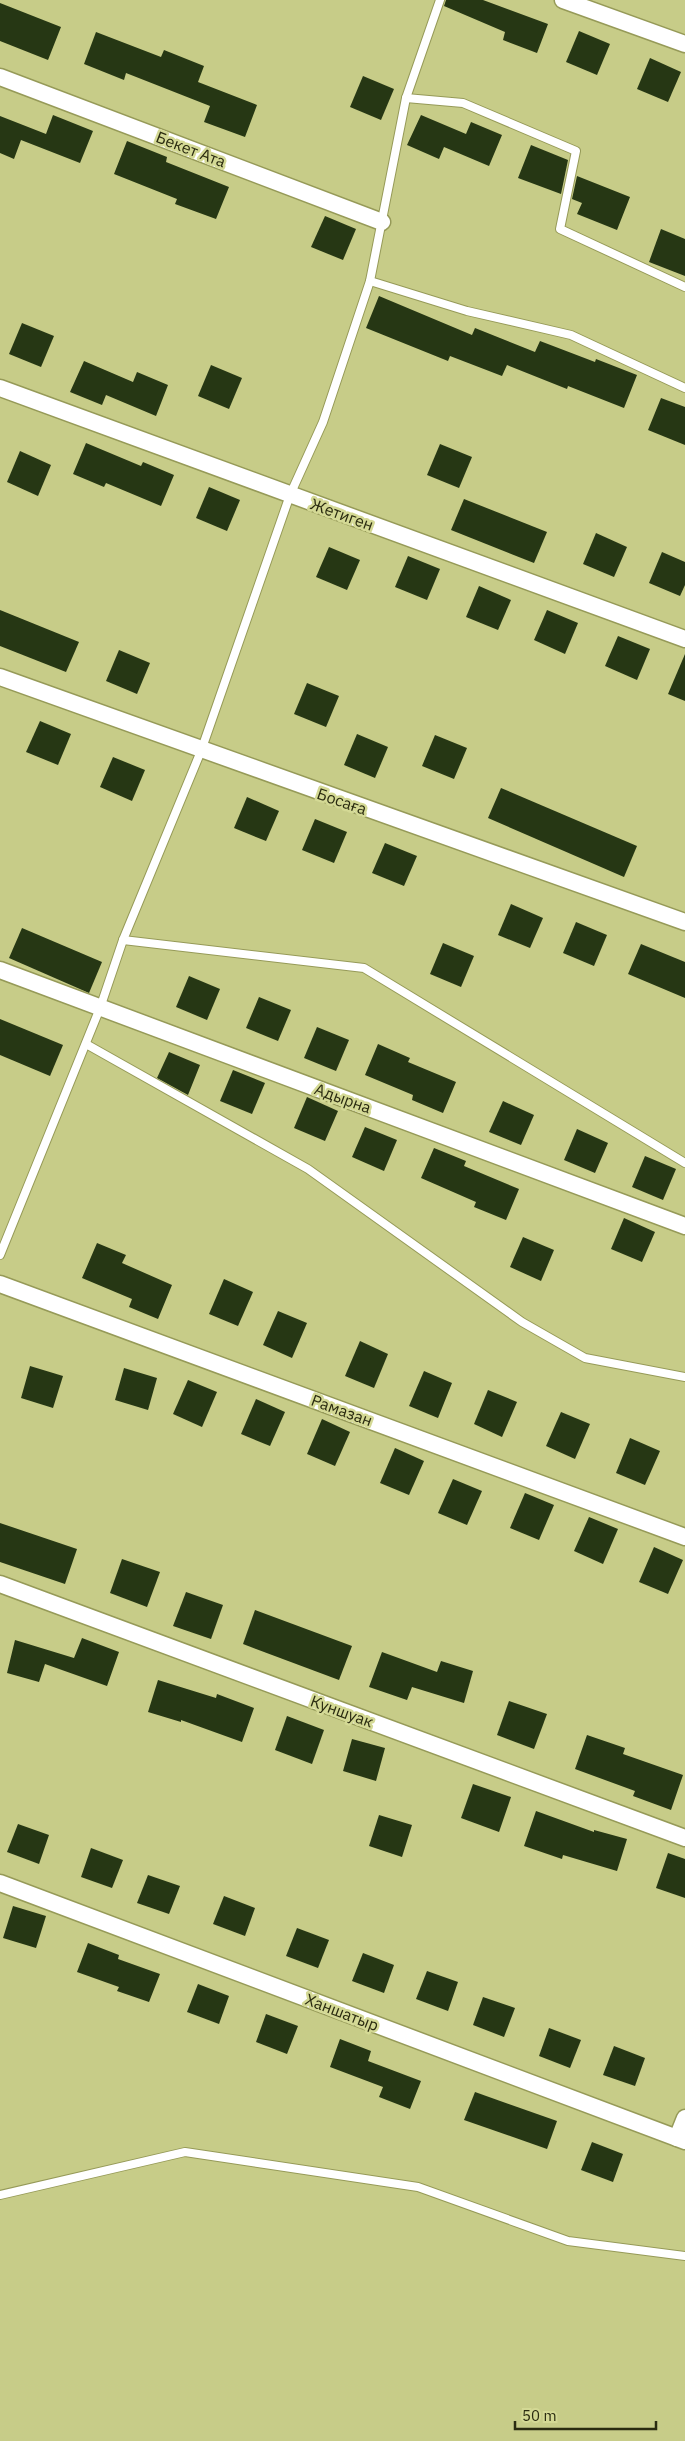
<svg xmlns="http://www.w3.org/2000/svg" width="685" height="2441" font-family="'IBM Plex Sans',sans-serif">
<rect width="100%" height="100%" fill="#c7cc88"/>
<g fill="#263714">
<polygon points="446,0 483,0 548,24 537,53 503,40 505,32 444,6"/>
<polygon points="0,3 61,27 48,60 0,41"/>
<polygon points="579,31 610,44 597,75 566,62"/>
<polygon points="96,32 161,57 164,50 204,66 198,82 257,105 245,137 204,122 210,106 126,73 124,80 84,64"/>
<polygon points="650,58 681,72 668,102 637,89"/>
<polygon points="363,76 394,89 381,120 350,107"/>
<polygon points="53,115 93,131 80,163 21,140 14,159 0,153 0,116 46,134"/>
<polygon points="421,115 466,134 471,122 502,135 489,166 444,147 439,159 407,145"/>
<polygon points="127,141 167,157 166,162 229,187 216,219 175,204 177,199 114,174"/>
<polygon points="531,145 568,160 561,194 518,178"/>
<polygon points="577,176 630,197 617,230 577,214 582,203 572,199"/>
<polygon points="325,216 356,229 343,260 311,247"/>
<polygon points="661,229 685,239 685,276 649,262"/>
<polygon points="379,296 472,335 475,328 535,352 540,341 595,362 596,359 637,375 624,408 568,386 567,389 507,365 502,376 450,356 448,361 366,328"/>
<polygon points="22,323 54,336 41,367 9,354"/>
<polygon points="84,361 133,382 137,372 168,385 156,416 106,395 102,405 70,392"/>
<polygon points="211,365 242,378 229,409 198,396"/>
<polygon points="661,398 685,407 685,445 648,430"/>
<polygon points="86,443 141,466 143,462 174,475 161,506 106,483 104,487 73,474"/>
<polygon points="440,444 472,457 459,488 427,475"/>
<polygon points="20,451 51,465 38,496 7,482"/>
<polygon points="209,487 240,500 227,531 196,518"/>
<polygon points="464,499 547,532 534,563 451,530"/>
<polygon points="596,533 627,547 614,577 583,564"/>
<polygon points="329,547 360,560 347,590 316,577"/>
<polygon points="662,552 685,562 685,585 680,596 649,583"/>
<polygon points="408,556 440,569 427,600 395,587"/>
<polygon points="479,586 511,600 498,630 466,617"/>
<polygon points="0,610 79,642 66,672 0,646"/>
<polygon points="547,610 578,623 565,654 534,640"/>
<polygon points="618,636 650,649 637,680 605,666"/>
<polygon points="119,650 150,663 137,694 106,681"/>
<polygon points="685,654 685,701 668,694"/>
<polygon points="307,683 339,696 326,727 294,714"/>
<polygon points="40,721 71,734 58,765 26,752"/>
<polygon points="357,734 388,747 375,778 344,765"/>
<polygon points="435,735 467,748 454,779 422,766"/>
<polygon points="113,757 145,770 132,801 100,787"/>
<polygon points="501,788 637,846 624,877 488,818"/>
<polygon points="247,797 279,811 266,841 234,828"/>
<polygon points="315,819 347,832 334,863 302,850"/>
<polygon points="385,843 417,856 404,886 372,873"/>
<polygon points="511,904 543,918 530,948 498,935"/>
<polygon points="576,922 607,935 594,966 563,953"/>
<polygon points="22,928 102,962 89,993 9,958"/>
<polygon points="443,943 474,956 461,987 430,974"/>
<polygon points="641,944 685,962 685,998 628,974"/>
<polygon points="189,976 220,989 207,1020 176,1007"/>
<polygon points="259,997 291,1010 278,1041 246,1028"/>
<polygon points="0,1019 63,1045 50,1076 0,1055"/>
<polygon points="317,1027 349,1040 336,1071 304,1058"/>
<polygon points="378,1044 410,1058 408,1062 456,1082 443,1113 412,1100 413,1095 365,1075"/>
<polygon points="169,1052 200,1065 188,1095 157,1078"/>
<polygon points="233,1070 265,1083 252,1114 220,1101"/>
<polygon points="307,1097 338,1111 325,1141 294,1128"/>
<polygon points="503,1101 534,1115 521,1145 489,1132"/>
<polygon points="365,1127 397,1140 384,1171 352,1157"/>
<polygon points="577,1129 608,1143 595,1173 564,1160"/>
<polygon points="434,1148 466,1161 464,1166 519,1189 506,1220 474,1207 476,1202 421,1178"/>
<polygon points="645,1156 676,1169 663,1200 632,1187"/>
<polygon points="624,1218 655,1232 642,1262 611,1249"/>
<polygon points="523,1237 554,1250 541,1281 510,1267"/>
<polygon points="97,1243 126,1255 122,1263 172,1285 158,1319 129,1307 132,1299 82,1278"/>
<polygon points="224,1279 253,1292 238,1326 209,1314"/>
<polygon points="278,1311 307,1323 292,1358 263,1345"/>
<polygon points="360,1341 388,1354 374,1388 345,1376"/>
<polygon points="30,1366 63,1376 53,1408 21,1398"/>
<polygon points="124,1368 157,1378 148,1410 115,1400"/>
<polygon points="424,1371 452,1383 438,1418 409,1406"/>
<polygon points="188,1380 217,1392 202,1427 173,1414"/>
<polygon points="488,1390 517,1402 502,1437 474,1424"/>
<polygon points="256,1399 285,1412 270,1446 241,1434"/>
<polygon points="561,1412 590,1424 575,1459 546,1446"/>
<polygon points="322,1419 350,1432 335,1466 307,1454"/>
<polygon points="630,1438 660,1451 645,1485 616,1473"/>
<polygon points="395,1448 424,1461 409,1495 380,1483"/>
<polygon points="453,1479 482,1491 467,1525 438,1513"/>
<polygon points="525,1493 554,1505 539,1540 510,1528"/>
<polygon points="589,1517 618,1529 603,1564 574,1551"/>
<polygon points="0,1523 77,1549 65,1584 0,1562"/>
<polygon points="654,1547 683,1560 668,1594 639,1582"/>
<polygon points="122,1559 160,1572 147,1607 110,1593"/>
<polygon points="186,1592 223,1605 211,1639 173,1626"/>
<polygon points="255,1610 352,1646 339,1680 243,1644"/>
<polygon points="82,1638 119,1652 107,1686 45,1664 39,1682 7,1673 15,1640 74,1658"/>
<polygon points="382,1652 437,1672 441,1661 473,1671 464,1703 412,1687 407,1700 369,1687"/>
<polygon points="158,1680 216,1698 217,1694 254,1708 242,1742 181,1720 181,1722 148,1712"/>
<polygon points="509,1701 547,1714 534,1749 497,1735"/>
<polygon points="287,1716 324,1730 312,1764 275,1750"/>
<polygon points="587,1735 625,1748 623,1754 683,1775 671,1810 633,1796 635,1791 575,1769"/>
<polygon points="352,1739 385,1748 376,1781 343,1771"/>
<polygon points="473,1784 511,1797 499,1832 461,1818"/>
<polygon points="536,1811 594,1832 594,1830 627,1839 617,1871 563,1855 562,1859 524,1846"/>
<polygon points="379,1815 412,1825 402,1857 369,1846"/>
<polygon points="18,1824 49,1835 39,1864 7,1852"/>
<polygon points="91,1848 123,1860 112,1888 81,1877"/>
<polygon points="668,1853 685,1859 685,1898 656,1888"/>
<polygon points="148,1875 180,1886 169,1914 137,1903"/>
<polygon points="224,1896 255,1908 245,1936 213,1924"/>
<polygon points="13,1906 46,1916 36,1948 3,1938"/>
<polygon points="297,1928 329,1940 318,1968 286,1956"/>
<polygon points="88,1943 119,1955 118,1959 160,1974 149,2002 117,1991 119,1987 77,1972"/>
<polygon points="363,1953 394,1965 384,1993 352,1981"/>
<polygon points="427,1971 458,1982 448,2011 416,1999"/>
<polygon points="198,1984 229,1996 219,2024 187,2012"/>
<polygon points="483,1997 515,2008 504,2037 473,2025"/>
<polygon points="266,2014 298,2026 287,2054 256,2042"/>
<polygon points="549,2028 581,2040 570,2068 539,2056"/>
<polygon points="340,2039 371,2051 368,2061 421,2081 410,2109 379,2097 383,2087 330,2067"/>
<polygon points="614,2046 645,2058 635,2086 603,2075"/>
<polygon points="475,2092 557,2121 547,2149 464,2120"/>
<polygon points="592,2142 623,2154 613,2182 581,2170"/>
</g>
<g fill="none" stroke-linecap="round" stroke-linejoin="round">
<defs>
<g id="lane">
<polyline points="406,98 463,103 576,151 560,229 685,287"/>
<polyline points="370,281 467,311 571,335 685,388"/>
<polyline points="123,940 364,968 685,1163"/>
<polyline points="86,1044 308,1169 522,1322 585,1358 685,1377"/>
<polyline points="0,1255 100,1008 123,940 201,751 290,495 323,422 370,281 406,98 440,0"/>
<polyline points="0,2195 185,2152 418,2187 568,2241 685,2256"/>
</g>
<g id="street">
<polyline points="563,0 685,44"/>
<polyline points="0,77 382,222"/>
<polyline points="0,388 685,639"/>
<polyline points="0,677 685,922"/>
<polyline points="0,970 685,1226"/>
<polyline points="0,1284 685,1537"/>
<polyline points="0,1584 685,1838"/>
<polyline points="0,1883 685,2141"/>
<polyline points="677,2138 685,2118"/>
</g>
</defs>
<use href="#lane" stroke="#969a58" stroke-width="10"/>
<use href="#street" stroke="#969a58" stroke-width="19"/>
<use href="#lane" stroke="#fff" stroke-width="8"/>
<use href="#street" stroke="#fff" stroke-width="16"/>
</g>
<g text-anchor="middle" stroke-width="5" stroke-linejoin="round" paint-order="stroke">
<g font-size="16" fill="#2a2b10" stroke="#d4d995">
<text transform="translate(191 149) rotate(21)" y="6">Бекет Ата</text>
<text transform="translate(342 514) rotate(20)" y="6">Жетиген</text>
<text transform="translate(342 801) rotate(19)" y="6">Босаға</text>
<text transform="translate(343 1098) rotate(20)" y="6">Адырна</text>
<text transform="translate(342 1410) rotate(20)" y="6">Рамазан</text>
<text transform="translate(342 1711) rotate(20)" y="6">Куншуак</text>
<text transform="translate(342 2012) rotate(21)" y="6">Ханшатыр</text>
</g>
</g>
<path d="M515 2421v8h141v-8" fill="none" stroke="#2a2b10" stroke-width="2.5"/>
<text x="522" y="2421" font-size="15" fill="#2a2b10" stroke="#d4d995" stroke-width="4" paint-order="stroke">50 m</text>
</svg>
